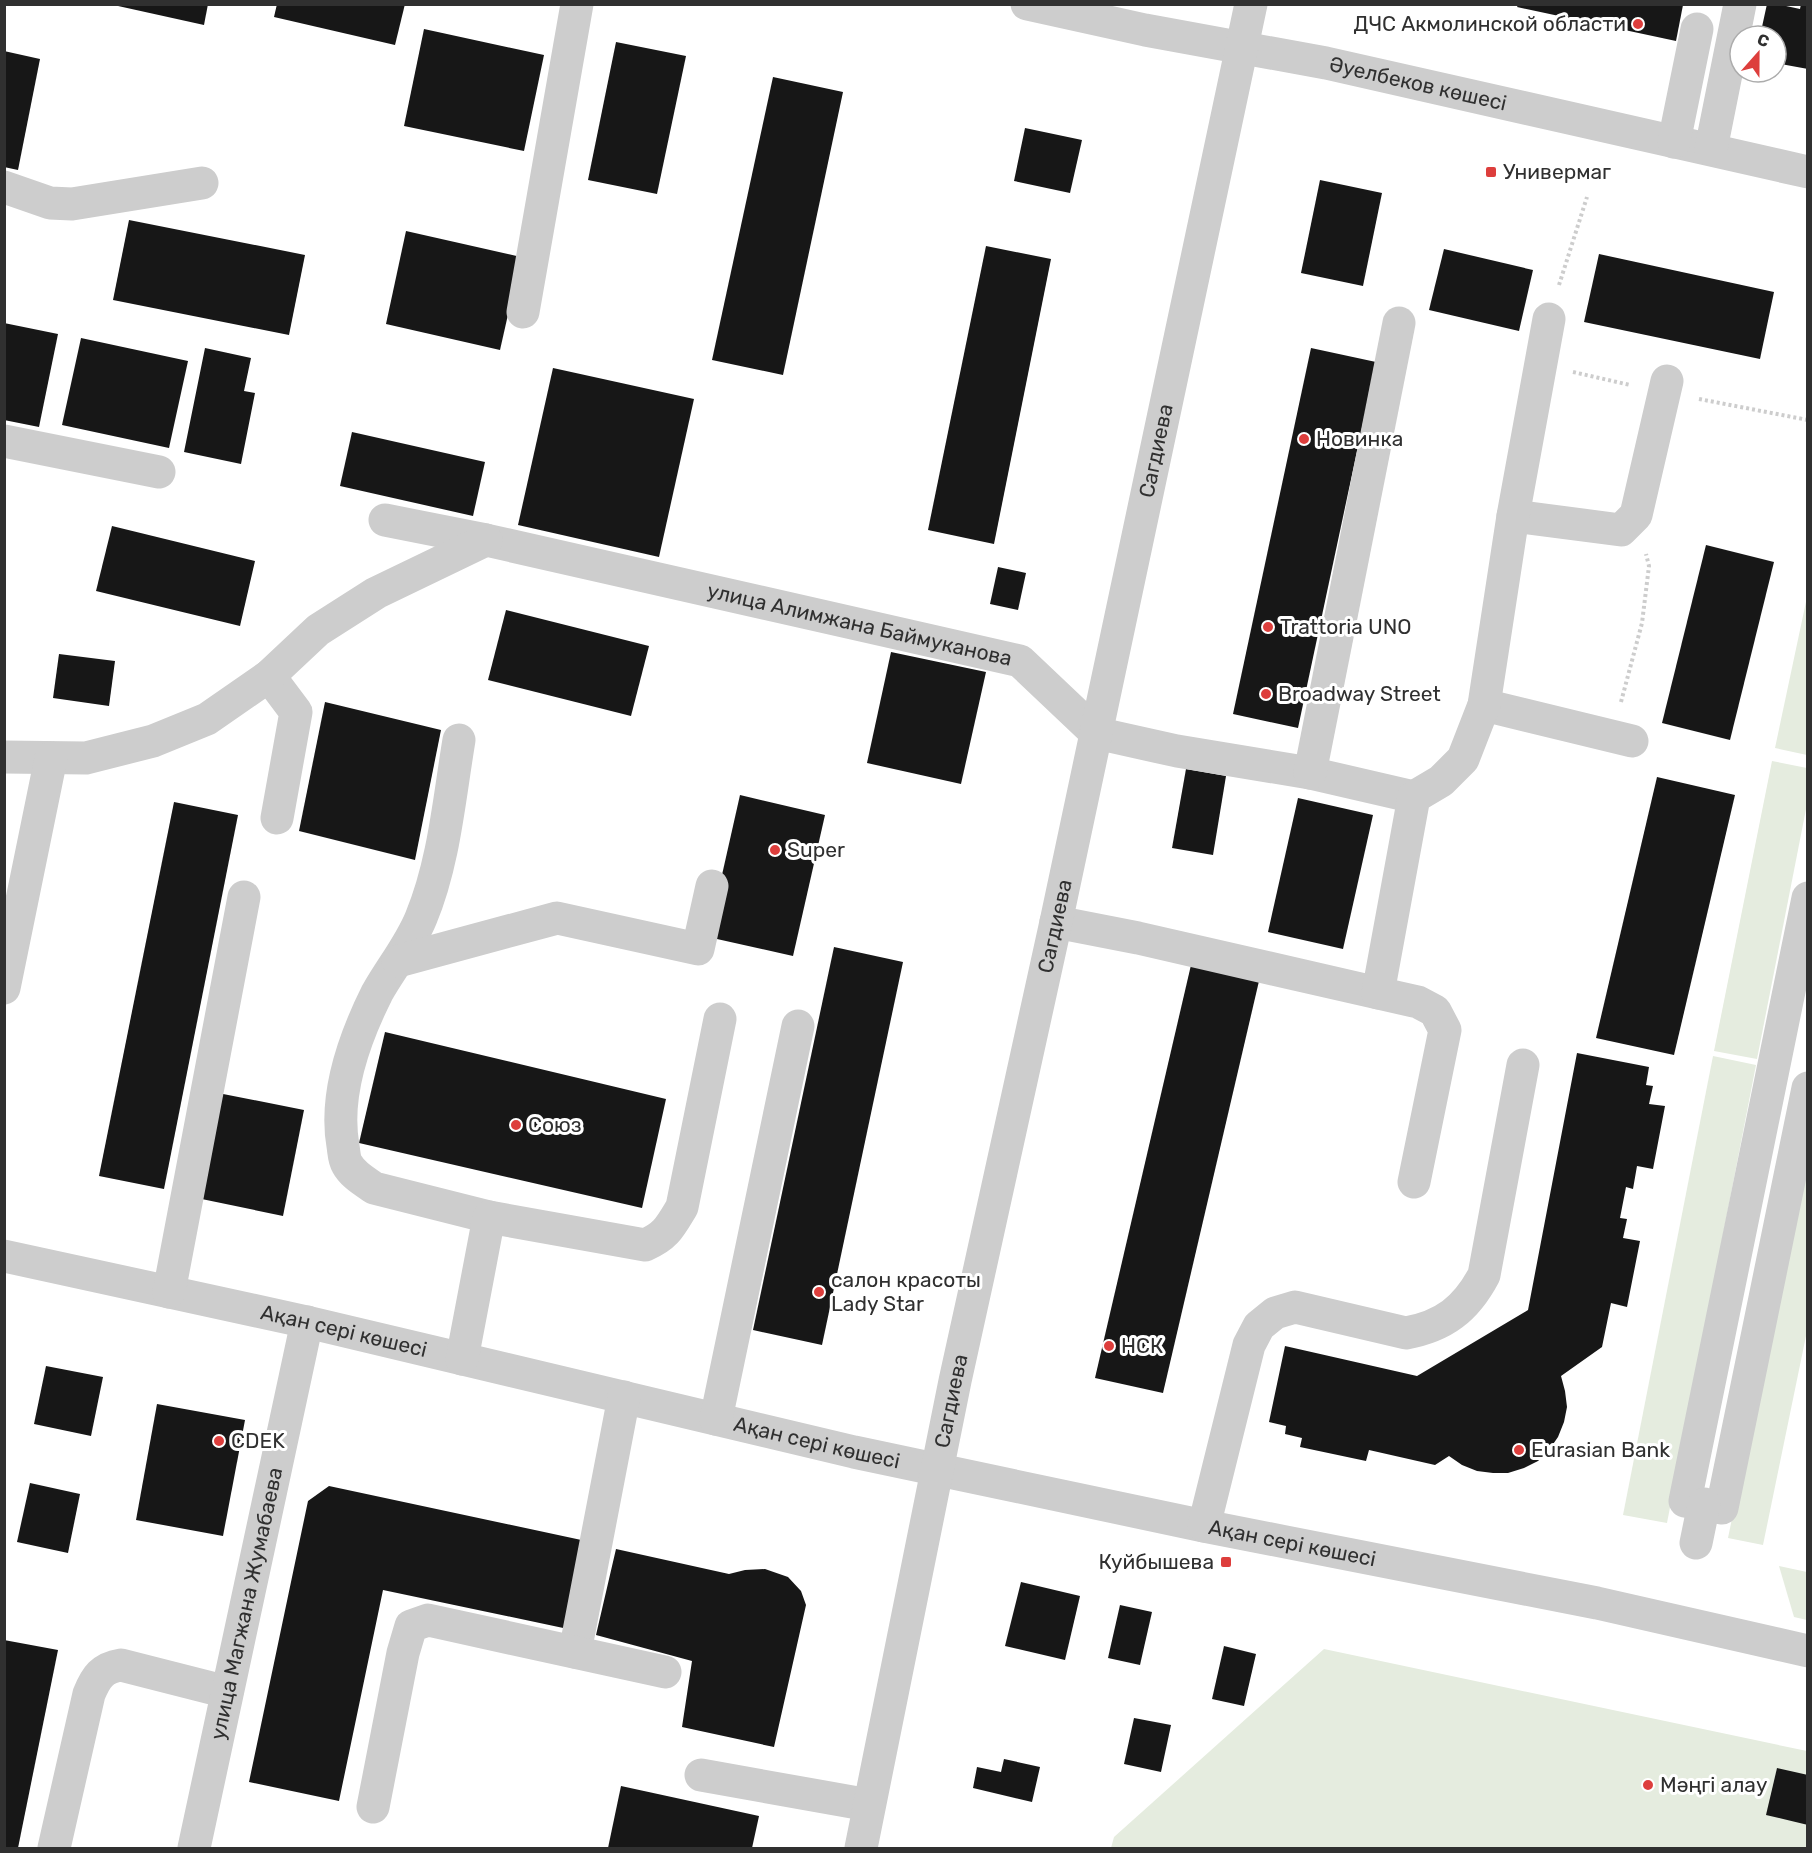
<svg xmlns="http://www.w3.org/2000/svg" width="1812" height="1853" font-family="Rubik,sans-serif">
<rect width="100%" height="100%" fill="#fff"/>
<g fill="#e5ecdf">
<polygon points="1807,597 1808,755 1807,755 1775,748"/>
<polygon points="1772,761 1807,768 1807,804 1757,1059 1714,1051"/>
<polygon points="1713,1056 1756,1065 1667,1523 1623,1515"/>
<polygon points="1807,1152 1807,1331 1763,1545 1728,1538"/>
<polygon points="1779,1566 1807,1572 1807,1620 1794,1617"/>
<polygon points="1324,1649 1807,1751 1807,1848 1111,1848 1114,1837"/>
</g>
<g fill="#171717">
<polygon points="109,4 208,4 204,25"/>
<polygon points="277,4 405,4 395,45 274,17"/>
<polygon points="1767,4 1777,4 1800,9 1801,4 1808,4 1808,69 1776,63 1776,36 1760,36"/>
<polygon points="1518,5 1683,5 1676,41 1517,7"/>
<polygon points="424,29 544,55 524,151 404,126"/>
<polygon points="616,42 686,56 657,194 588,180"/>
<polygon points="4,51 40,59 18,170 4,167"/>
<polygon points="773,77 843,92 783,375 712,360"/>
<polygon points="1025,128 1082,140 1070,193 1014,181"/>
<polygon points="1320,180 1382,193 1363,286 1301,273"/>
<polygon points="129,220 305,255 289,335 113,300"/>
<polygon points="406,231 521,257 500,350 386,324"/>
<polygon points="986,246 1051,259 994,544 928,530"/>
<polygon points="1444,249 1533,270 1519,331 1429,310"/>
<polygon points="1599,254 1774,292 1760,359 1584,322"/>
<polygon points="4,323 58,334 39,427 4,420"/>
<polygon points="81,338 188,361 169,448 62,425"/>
<polygon points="205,348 251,358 244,391 255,393 241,464 184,452"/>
<polygon points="1311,348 1376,362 1298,728 1233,714"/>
<polygon points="553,368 694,399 659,557 518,525"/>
<polygon points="352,432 485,462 473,516 340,486"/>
<polygon points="112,526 255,561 240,626 96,591"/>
<polygon points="1706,545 1774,562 1730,740 1662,723"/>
<polygon points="998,567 1026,573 1018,610 990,604"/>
<polygon points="506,610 649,646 631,716 488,680"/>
<polygon points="891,652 986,672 961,784 867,763"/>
<polygon points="59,654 115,661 109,706 53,698"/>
<polygon points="325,702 441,730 415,860 299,831"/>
<polygon points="1186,769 1226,776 1213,855 1172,848"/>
<polygon points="1657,777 1735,795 1674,1055 1596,1038"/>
<polygon points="740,795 825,815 793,956 708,937"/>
<polygon points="1298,798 1373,815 1343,949 1268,932"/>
<polygon points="174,802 238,815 164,1189 99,1176"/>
<polygon points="834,947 903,962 822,1345 753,1330"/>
<polygon points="1191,965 1259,981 1163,1393 1095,1378"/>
<polygon points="385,1032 666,1099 642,1208 359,1143"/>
<polygon points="1577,1053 1649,1067 1646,1085 1653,1086 1649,1104 1665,1106 1653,1169 1637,1166 1633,1189 1626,1187 1620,1218 1627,1219 1623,1238 1640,1241 1627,1307 1611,1303 1602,1347 1561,1376 1565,1391 1567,1407 1564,1422 1558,1437 1549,1450 1538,1461 1524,1468 1508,1473 1493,1473 1477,1471 1462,1465 1449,1456 1435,1465 1369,1450 1366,1461 1300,1447 1302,1438 1285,1434 1286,1426 1269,1422 1285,1346 1417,1376 1528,1310"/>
<polygon points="213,1092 304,1110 283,1216 192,1197"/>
<polygon points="46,1366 103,1377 91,1436 34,1424"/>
<polygon points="157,1404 245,1420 223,1536 136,1520"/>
<polygon points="30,1483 80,1494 68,1553 17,1542"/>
<polygon points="329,1486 586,1541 568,1629 383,1590 339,1801 249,1782 308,1501"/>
<polygon points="616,1549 729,1574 745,1570 765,1569 788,1577 801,1591 806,1605 774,1747 682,1727 692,1661 596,1635"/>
<polygon points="1021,1582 1080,1596 1065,1660 1005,1646"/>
<polygon points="1120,1605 1152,1612 1140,1665 1108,1658"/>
<polygon points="4,1640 58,1650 18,1848 4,1848"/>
<polygon points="1224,1646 1256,1654 1244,1706 1212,1699"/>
<polygon points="1134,1718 1171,1725 1161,1772 1124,1764"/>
<polygon points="1004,1759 1040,1767 1032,1802 973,1788 977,1767 1001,1772"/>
<polygon points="1777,1768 1808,1775 1808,1825 1766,1815"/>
<polygon points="621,1786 759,1816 752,1848 608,1848"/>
</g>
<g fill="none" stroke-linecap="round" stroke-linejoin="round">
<g stroke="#cdcdcd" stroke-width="4" stroke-dasharray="3 3" stroke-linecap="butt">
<polyline points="1559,285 1587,197"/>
<polyline points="1573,372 1630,385"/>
<polyline points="1699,399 1808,420"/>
<polyline points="1621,702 1642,623 1649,566 1646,554"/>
</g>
<g stroke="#cdcdcd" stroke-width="33">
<path id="s1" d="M1027,4L1145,30L1326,63L1808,172"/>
<polyline points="1674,142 1697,29"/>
<polyline points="1711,149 1740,4"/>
<polyline points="4,187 50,203 72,204 202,183"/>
<polyline points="523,312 577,4"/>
<polyline points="4,441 159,472"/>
<polyline points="1513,516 1621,530 1636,515 1667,381"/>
<path id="s2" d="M385,520L486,540L1020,661L1096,733L1177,751L1310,773L1414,797"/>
<polyline points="269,676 296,712 277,818"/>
<polyline points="1484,705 1632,741"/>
<path d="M459,740C449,800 444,863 421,918C410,945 391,968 377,993C354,1039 334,1095 343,1146C344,1152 344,1159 347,1164C353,1175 364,1181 374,1188L489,1217"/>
<polyline points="4,757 86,758 153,741 207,719 269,676 318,630 376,593 486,540"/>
<polyline points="1310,773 1399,323"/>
<polyline points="1808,898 1685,1501 1722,1508 1808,1088"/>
<polyline points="1056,922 1138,938 1378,993"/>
<polyline points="398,961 557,918 698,949 712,886"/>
<polyline points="4,988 51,758"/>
<polyline points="1414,1182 1445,1030 1435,1011 1418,1002 1378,993 1414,797 1441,781 1463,759 1484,705 1513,516 1549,319"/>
<path id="s3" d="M4,1256L307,1322L854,1452L1204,1526L1597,1603L1808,1651"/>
<polyline points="169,1292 244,897"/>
<path d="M462,1359L489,1217L645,1245C666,1236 670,1227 682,1207L720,1019"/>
<polyline points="716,1419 798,1026"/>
<path d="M1204,1526L1249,1345L1259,1326L1275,1313L1295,1307L1406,1333C1444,1326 1466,1309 1484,1275L1523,1065"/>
<polyline points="1696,1543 1704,1504"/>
<polyline points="575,1652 624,1397"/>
<polyline points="701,1775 869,1805"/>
<polyline points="373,1807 403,1653 411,1626 428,1620 665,1672"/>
<path d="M54,1848L89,1694C96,1677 102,1668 121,1665L227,1692"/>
<path id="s4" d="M194,1848L307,1322"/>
<path id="s5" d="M861,1848L955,1381L1056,922L1251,4"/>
</g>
</g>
<g fill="#dd3e3c" stroke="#fff" stroke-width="2">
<circle cx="1638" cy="24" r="6"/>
<rect x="1485" y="166" width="12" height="12" rx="3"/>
<circle cx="1304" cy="439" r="6"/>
<circle cx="1268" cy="627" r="6"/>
<circle cx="1266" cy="694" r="6"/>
<circle cx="775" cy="850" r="6"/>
<circle cx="516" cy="1125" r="6"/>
<circle cx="819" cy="1292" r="6"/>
<circle cx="1109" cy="1346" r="6"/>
<circle cx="219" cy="1441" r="6"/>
<circle cx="1519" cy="1450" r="6"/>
<rect x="1220" y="1556" width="12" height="12" rx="3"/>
<circle cx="1648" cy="1785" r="6"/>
</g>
<g text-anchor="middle" stroke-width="6" stroke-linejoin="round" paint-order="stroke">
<g font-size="21" fill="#303030" stroke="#fff" text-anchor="start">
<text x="1626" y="31" text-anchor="end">ДЧС Акмолинской области</text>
<text x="1503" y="179">Универмаг</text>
<text x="1316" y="446">Новинка</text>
<text x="1280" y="634">Trattoria UNO</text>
<text x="1278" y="701">Broadway Street</text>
<text x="787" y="857">Super</text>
<text x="528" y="1132">Союз</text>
<text x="831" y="1287">салон красоты<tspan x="831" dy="24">Lady Star</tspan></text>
<text x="1121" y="1353">НСК</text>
<text x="231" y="1448">CDEK</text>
<text x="1531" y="1457">Eurasian Bank</text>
<text x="1214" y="1569" text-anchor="end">Куйбышева</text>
<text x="1660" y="1792">Мәңгі алау</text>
</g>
<g font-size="21" fill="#303030" stroke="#fff">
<text dy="7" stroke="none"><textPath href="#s1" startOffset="399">Әуелбеков көшесі</textPath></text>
<text dy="7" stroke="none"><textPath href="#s5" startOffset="1428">Сагдиева</textPath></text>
<text dy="7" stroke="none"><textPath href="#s2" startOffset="486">улица Алимжана Баймуканова</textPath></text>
<text dy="7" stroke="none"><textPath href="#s5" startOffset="942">Сагдиева</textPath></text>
<text dy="7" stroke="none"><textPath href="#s3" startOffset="348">Ақан сері көшесі</textPath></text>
<text dy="7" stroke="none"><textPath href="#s5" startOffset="456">Сагдиева</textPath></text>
<text dy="7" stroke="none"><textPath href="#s3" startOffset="834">Ақан сері көшесі</textPath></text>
<text dy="7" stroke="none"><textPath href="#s3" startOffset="1320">Ақан сері көшесі</textPath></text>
<text dy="7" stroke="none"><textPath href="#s4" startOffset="250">улица Магжана Жумабаева</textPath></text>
</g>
</g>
<rect width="1812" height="1853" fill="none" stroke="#303030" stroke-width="12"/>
<g transform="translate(1758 54) rotate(21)"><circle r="28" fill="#ffffff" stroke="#acacac" stroke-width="1.5"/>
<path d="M0-4.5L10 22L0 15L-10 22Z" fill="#dd3e3c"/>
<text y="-9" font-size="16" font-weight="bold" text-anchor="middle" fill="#303030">С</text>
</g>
</svg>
